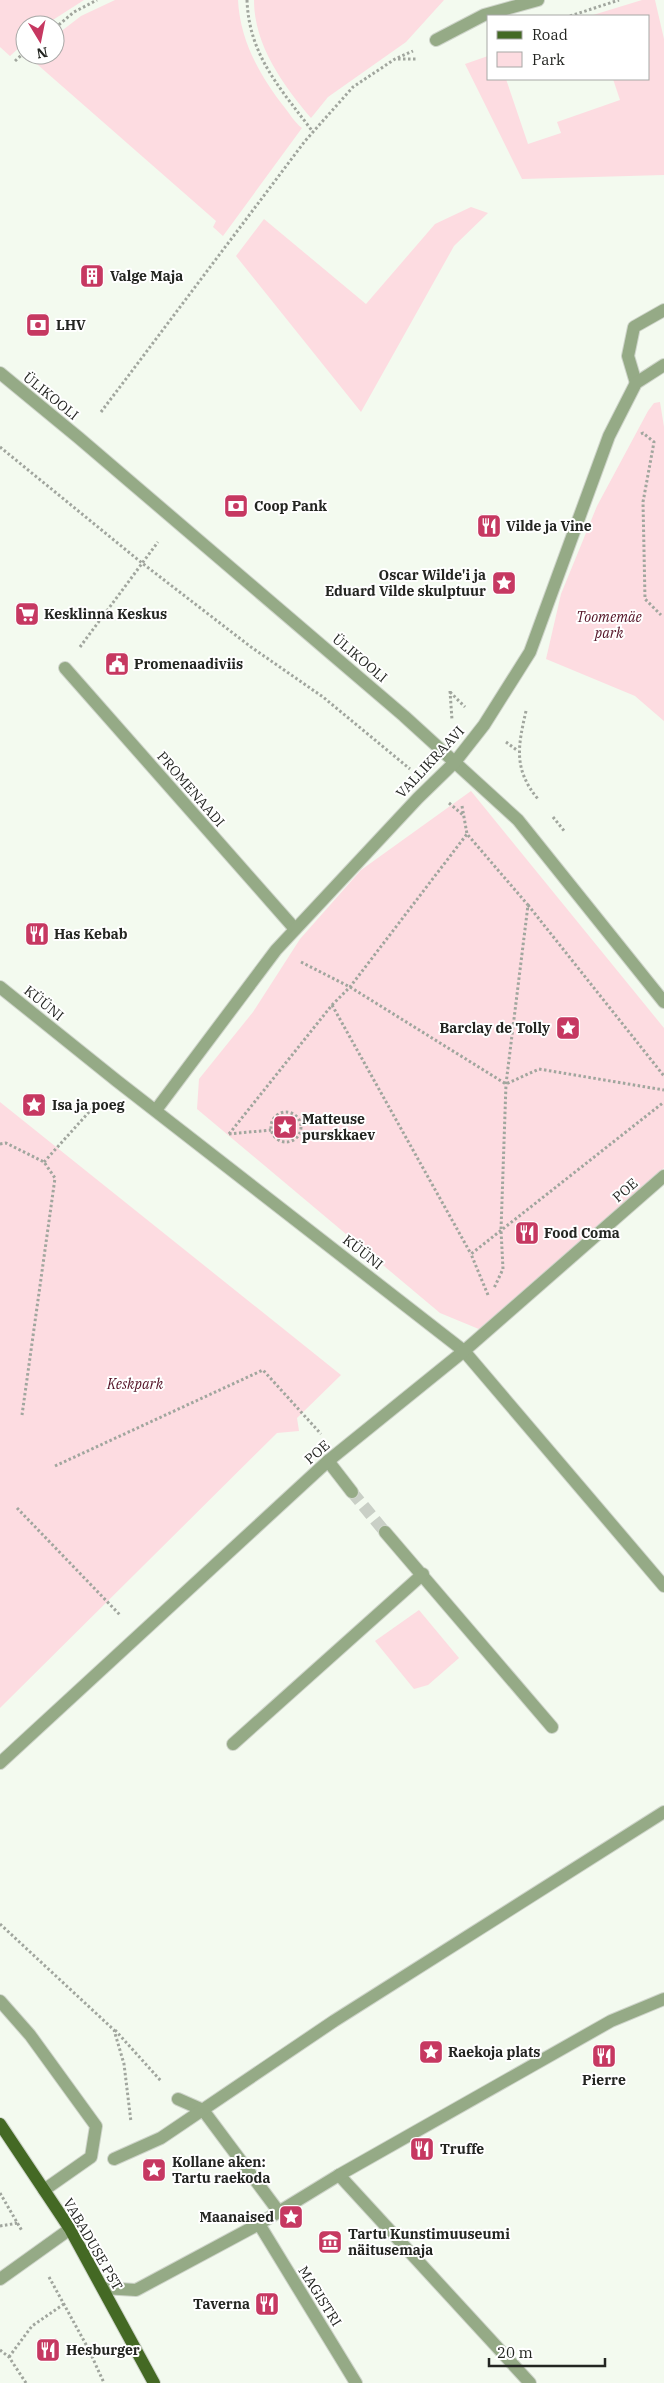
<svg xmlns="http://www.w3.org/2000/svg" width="664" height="2383" font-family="'IBM Plex Serif',serif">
<rect width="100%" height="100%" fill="#f3faef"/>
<g fill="#fddce1">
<polygon points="0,0 84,0 45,25 25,25 25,42 10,56 0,47"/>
<path d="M115,0H238C240,41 260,76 285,108C290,114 295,123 302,128L223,236L213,227L216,221L30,58L33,55H55V36L81,16Z"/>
<path d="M254,0H444L406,42L328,97L311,118C283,85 254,45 254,0Z"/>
<polygon points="642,0 655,0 664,39 664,175 522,179 465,64 488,56 488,79 506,79 528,144 561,133 557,122 620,100 613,79 648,79 648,16 593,15"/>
<polygon points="471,207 488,213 454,246 361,412 236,256 264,219 366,304 435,224"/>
<polygon points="660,402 664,427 664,721 635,696 546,659 561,594 597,506 648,411 654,403"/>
<polygon points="471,791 664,1028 664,1168 486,1332 440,1313 197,1109 199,1079 253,1012 300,939 361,870"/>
<polygon points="0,1102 341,1375 297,1418 299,1431 277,1433 0,1708"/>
<polygon points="419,1610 459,1658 428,1685 414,1689 375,1641"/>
</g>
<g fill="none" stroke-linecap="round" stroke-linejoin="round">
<polyline stroke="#c9cfc6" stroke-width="12" stroke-dasharray="12 6" stroke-linecap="butt" points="352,1492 385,1532"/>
<defs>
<g id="minor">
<polyline points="436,40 484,15 538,0"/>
<polyline points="0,373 79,438 404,716 518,820 664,1002"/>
<polyline points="636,383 628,356 634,327 664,310"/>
<polyline points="65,668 295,929"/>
<polyline points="0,987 117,1081 464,1351 664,1586"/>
<polyline points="156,1110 276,950 418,798 455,762 484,725 530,652 609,436 636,383 664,365"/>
<polyline points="328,1461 352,1492"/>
<polyline points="385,1532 552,1727"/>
<polyline points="233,1744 423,1574"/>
<polyline points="0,1763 328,1461 464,1351 664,1176"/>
<polyline points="0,2001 30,2035 96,2126 91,2157 44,2190"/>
<polyline points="178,2099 203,2110 279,2212"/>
<polyline points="114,2159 161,2138 334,2021 664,1812"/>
<polyline points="339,2175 530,2383"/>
<polyline points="259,2224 356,2383"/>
<polyline points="0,2279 70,2229"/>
<polyline points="103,2288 136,2290 259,2224 339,2175 611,2021 664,1999"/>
</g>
<polyline id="major" points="0,2124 70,2229 154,2383"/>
</defs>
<use href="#minor" stroke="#ced4ca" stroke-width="14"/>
<use href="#major" stroke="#ced4ca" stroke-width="14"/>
<g stroke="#a1a69e" stroke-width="3" stroke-dasharray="2.5 2.5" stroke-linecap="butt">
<path d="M247,0C249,56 281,89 313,132"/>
<polyline points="570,16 619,0"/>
<polyline points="55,28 74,12 97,0"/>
<polyline points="398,59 417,59"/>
<polyline points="15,61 25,52"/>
<polyline points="101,412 305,141 353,87 395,59 413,51"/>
<polyline points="641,434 643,433 654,442 643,502 645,599 661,615"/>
<polyline points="0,447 142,563 251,647 323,697 410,769"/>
<polyline points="80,647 158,542"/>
<polyline points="450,691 452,720"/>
<polyline points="450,692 465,707"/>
<path d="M526,711C518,746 513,769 538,799"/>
<polyline points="506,742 518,751"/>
<polyline points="449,803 463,815"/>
<polyline points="462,806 467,834 528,905 506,1084 501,1230 503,1269 494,1288"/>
<polyline points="553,817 565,832"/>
<polyline points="528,905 664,1076"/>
<polyline points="301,962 350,987 506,1084 539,1069 664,1090"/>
<polyline points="332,1005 471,1254"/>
<circle cx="286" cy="1127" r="15"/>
<polyline points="229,1134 332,1005 350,987 467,834"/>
<polyline points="229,1134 271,1130"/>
<polyline points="0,1144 6,1143 44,1162 55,1178 22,1415"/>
<polyline points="44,1162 99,1101"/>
<polyline points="488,1295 471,1254 664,1102"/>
<polyline points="55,1466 263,1370 321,1434"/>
<polyline points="17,1508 121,1616"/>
<polyline points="0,1924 114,2030 124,2064 131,2122"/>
<polyline points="115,2030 161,2081"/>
<polyline points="0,2193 22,2231"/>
<polyline points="0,2226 18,2223"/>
<polyline points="49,2277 89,2350 104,2383"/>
<polyline points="0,2350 9,2357 26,2383"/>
<polyline points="9,2357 32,2326 64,2304"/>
</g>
<use href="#minor" stroke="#95aa86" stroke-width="12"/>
<use href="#major" stroke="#446924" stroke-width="12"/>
</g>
<defs>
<symbol id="building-square" viewBox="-11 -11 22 22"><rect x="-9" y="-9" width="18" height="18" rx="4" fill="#c63861" stroke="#fff"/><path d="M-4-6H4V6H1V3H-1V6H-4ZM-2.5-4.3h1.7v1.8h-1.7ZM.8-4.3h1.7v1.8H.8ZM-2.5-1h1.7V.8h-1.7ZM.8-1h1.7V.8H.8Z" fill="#fff"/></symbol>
<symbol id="bank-square" viewBox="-11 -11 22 22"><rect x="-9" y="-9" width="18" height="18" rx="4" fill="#c63861" stroke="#fff"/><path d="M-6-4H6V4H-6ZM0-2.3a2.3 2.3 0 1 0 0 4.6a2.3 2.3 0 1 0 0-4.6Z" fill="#fff"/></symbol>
<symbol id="restaurant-square" viewBox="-11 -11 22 22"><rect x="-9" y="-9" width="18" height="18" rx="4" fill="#c63861" stroke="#fff"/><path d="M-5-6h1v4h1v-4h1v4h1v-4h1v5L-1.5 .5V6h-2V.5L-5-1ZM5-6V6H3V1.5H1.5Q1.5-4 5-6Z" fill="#fff"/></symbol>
<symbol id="sight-square" viewBox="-11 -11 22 22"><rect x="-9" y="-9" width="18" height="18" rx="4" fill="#c63861" stroke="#fff"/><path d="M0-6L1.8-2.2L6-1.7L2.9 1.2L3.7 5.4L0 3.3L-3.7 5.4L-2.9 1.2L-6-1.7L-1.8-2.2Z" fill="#fff"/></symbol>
<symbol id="supermarket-square" viewBox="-11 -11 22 22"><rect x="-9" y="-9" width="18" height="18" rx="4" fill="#c63861" stroke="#fff"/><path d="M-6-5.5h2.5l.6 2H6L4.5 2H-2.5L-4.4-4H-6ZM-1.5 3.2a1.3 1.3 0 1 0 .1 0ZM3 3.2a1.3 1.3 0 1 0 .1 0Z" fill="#fff"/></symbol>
<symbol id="civic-square" viewBox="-11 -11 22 22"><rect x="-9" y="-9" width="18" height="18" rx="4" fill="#c63861" stroke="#fff"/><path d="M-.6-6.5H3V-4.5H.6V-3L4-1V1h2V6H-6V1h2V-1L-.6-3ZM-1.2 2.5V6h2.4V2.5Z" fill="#fff"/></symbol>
<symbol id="museum-square" viewBox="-11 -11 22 22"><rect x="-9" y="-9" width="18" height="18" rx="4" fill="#c63861" stroke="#fff"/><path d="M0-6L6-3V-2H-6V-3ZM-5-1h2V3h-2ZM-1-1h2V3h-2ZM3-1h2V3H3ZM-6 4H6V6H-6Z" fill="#fff"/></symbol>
</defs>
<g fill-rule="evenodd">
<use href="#building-square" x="78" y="262" width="28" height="28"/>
<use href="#bank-square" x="24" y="311" width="28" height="28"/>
<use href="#bank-square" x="222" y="492" width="28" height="28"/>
<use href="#restaurant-square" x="475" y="512" width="28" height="28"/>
<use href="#sight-square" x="490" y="569" width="28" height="28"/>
<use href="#supermarket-square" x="13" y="600" width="28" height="28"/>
<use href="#civic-square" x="103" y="650" width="28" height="28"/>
<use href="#restaurant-square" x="23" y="920" width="28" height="28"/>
<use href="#sight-square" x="554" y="1014" width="28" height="28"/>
<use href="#sight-square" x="20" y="1091" width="28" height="28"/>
<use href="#sight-square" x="271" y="1113" width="28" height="28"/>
<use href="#restaurant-square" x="513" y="1219" width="28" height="28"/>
<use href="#sight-square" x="417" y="2038" width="28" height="28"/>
<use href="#restaurant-square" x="590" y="2042" width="28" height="28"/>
<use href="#restaurant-square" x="408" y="2135" width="28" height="28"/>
<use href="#sight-square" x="140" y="2156" width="28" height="28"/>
<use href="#sight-square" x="277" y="2203" width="28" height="28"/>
<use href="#museum-square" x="316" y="2228" width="28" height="28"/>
<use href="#restaurant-square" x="253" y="2290" width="28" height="28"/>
<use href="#restaurant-square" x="34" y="2336" width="28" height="28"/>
</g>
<g text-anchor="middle" stroke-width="4" stroke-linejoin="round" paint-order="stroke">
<g font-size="14" font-weight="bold" fill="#232521" stroke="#fff" text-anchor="start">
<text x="110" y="281">Valge Maja</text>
<text x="56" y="330">LHV</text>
<text x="254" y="511">Coop Pank</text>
<text x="506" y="531">Vilde ja Vine</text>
<text x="486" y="580" text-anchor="end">Oscar Wilde'i ja<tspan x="486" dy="16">Eduard Vilde skulptuur</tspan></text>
<text x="44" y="619">Kesklinna Keskus</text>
<text x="134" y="669">Promenaadiviis</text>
<text x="54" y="939">Has Kebab</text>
<text x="550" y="1033" text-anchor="end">Barclay de Tolly</text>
<text x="52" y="1110">Isa ja poeg</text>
<text x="302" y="1124">Matteuse<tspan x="302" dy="16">purskkaev</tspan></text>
<text x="544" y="1238">Food Coma</text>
<text x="448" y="2057">Raekoja plats</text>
<text x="604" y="2085" text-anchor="middle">Pierre</text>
<text x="440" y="2154">Truffe</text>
<text x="172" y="2167">Kollane aken:<tspan x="172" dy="16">Tartu raekoda</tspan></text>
<text x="274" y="2222" text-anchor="end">Maanaised</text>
<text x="348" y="2239">Tartu Kunstimuuseumi<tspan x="348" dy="16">näitusemaja</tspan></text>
<text x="250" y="2309" text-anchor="end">Taverna</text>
<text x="66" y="2355">Hesburger</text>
</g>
<g font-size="14" fill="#232521" stroke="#fff">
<text transform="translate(51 396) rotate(39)" y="5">ÜLIKOOLI</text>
<text transform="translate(360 658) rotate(40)" y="5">ÜLIKOOLI</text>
<text transform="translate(430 762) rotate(-47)" y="5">VALLIKRAAVI</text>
<text transform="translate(191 789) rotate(49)" y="5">PROMENAADI</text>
<text transform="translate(44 1003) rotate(39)" y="5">KÜÜNI</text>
<text transform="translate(625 1190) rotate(-41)" y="5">POE</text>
<text transform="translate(363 1252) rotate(38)" y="5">KÜÜNI</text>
<text transform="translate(317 1452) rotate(-41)" y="5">POE</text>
<text transform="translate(93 2244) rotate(60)" y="5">VABADUSE PST</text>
<text transform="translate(320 2296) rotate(58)" y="5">MAGISTRI</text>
</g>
<g font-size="14" font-style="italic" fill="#531225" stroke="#fff">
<text x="609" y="622">Toomemäe<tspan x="609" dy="16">park</tspan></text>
<text x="135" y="1389">Keskpark</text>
</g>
</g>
<rect x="487" y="15" width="162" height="65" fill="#ffffff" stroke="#a7a8a6"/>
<rect x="497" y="31" width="25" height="8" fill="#446924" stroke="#a7a8a6"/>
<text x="532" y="40" font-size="15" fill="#232521">Road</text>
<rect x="497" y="52" width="25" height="15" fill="#fddce1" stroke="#a7a8a6"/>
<text x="532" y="65" font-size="15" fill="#232521">Park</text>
<g transform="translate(40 40) rotate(170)"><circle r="24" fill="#ffffff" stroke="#a7a8a6"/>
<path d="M0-4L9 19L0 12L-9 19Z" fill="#c63861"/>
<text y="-8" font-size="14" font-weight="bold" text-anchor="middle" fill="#232521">N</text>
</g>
<path d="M489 2358v8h116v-8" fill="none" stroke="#232521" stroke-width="2.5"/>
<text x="497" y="2358" font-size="15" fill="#232521" stroke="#ffffff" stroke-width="4" paint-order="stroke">20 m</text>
</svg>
